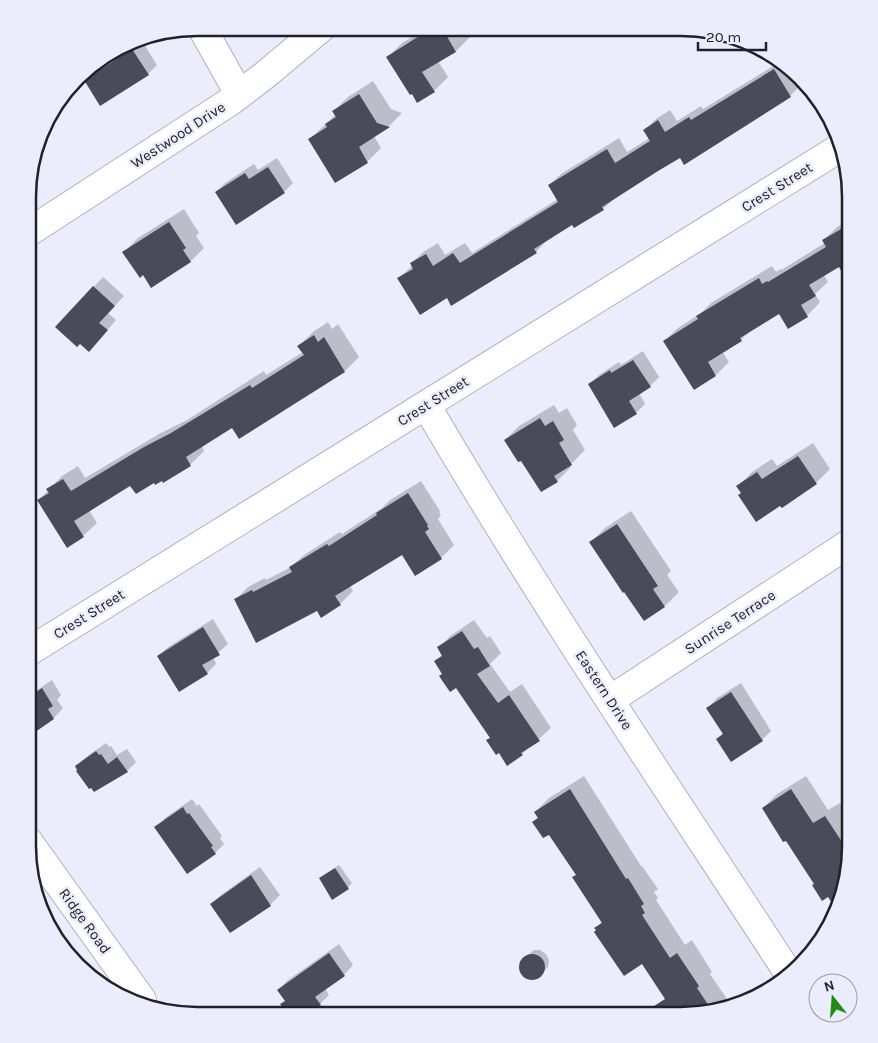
<svg xmlns="http://www.w3.org/2000/svg" width="878" height="1043" font-family="Karla,sans-serif">
<rect width="100%" height="100%" fill="#ebedfc"/>
<g fill="#0003">
<polygon points="427,28 464,28 470,37 456,51 438,61 448,77 434,91 388,57 402,43"/>
<polygon points="142,41 157,65 148,74 85,80 109,60 110,61"/>
<polygon points="780,62 802,84 790,96 680,156 615,198 603,209 572,223 547,240 536,252 447,296 399,278 413,265 412,263 423,252 438,243 445,255 465,243 472,253 558,199 549,185 561,174 619,138 627,152 650,138 645,130 656,119 670,110 677,121 701,106 703,109"/>
<polygon points="373,81 391,109 402,113 389,126 374,136 381,148 367,162 309,140 336,114 334,111 348,97"/>
<polygon points="53,109 59,118 44,131 50,113"/>
<polygon points="277,158 293,183 284,192 216,192 225,183 254,164 258,170"/>
<polygon points="184,209 199,233 196,236 204,248 190,262 124,252 138,238"/>
<polygon points="850,219 850,261 824,275 828,282 815,294 820,302 807,316 779,312 751,330 741,340 722,351 729,362 716,375 664,341 678,328 701,313 711,303 772,266 776,272 781,269 781,270 825,243 824,240 837,227"/>
<polygon points="103,277 124,296 108,313 116,320 98,341 57,327"/>
<polygon points="328,322 332,329 338,324 359,357 345,371 240,437 233,427 202,446 204,451 190,465 164,481 162,479 131,484 89,510 97,523 83,536 39,500 62,476 78,466 85,478 159,434 187,420 264,371 266,375 303,352 299,346 313,332"/>
<polygon points="643,351 659,377 650,386 639,393 645,404 636,413 590,384 599,375 619,362 621,365"/>
<polygon points="554,405 559,413 567,408 577,425 573,430 585,450 570,465 571,467 557,481 522,459 505,440 519,426"/>
<polygon points="850,411 850,430 843,418"/>
<polygon points="813,443 830,469 816,483 742,492 738,486 752,472 772,459 777,466"/>
<polygon points="421,481 440,511 439,512 441,515 438,519 454,545 441,558 402,553 350,586 353,591 340,604 317,609 235,600 248,587 265,578 266,580 291,567 304,555 340,532 342,534 382,508 390,500"/>
<polygon points="631,511 671,571 667,575 679,592 665,606 644,620 591,542 605,528"/>
<polygon points="850,593 850,601 847,596"/>
<polygon points="213,619 228,644 213,657 216,664 207,673 158,656 168,647"/>
<polygon points="474,620 487,638 490,636 501,653 490,664 510,692 522,684 551,728 522,754 491,738 456,686 443,674 435,662 443,654 439,648 450,636"/>
<polygon points="52,680 61,695 57,700 63,708 54,718 28,736 28,696"/>
<polygon points="741,683 771,731 762,740 718,739 724,732 708,708 717,698"/>
<polygon points="106,743 109,747 111,746 117,755 127,749 136,762 127,771 76,766 86,757"/>
<polygon points="584,776 641,866 642,866 658,889 654,892 658,898 656,900 685,945 692,940 712,972 710,974 727,999 720,1006 691,1015 677,1015 642,962 596,928 602,921 577,875 549,833 534,822 538,817 535,812 549,798"/>
<polygon points="806,776 828,810 840,803 850,819 850,857 835,905 829,895 815,883 787,839 763,808 777,794"/>
<polygon points="192,799 197,806 199,804 222,836 220,838 224,844 215,853 156,828 165,818"/>
<polygon points="339,865 352,883 348,888 320,878"/>
<polygon points="260,867 280,895 270,905 230,931 211,904 221,895"/>
<polygon points="339,944 353,965 344,975 325,988 329,995 320,1004 305,1015 297,1015 278,990 288,980"/>
<polygon points="534,950 540,950 546,954 549,960 548,967 538,977 532,979 525,977 521,972 520,965 523,959"/>
<polygon points="400,1010 399,1015 392,1015"/>
</g>
<g fill="#494b5a">
<polygon points="432,28 442,28 456,52 422,72 435,92 417,103 412,94 410,95 386,57"/>
<polygon points="132,49 149,75 100,106 84,80 99,68 100,70"/>
<polygon points="774,69 791,97 684,165 680,158 658,171 602,207 604,210 574,228 572,225 534,249 537,253 451,306 447,298 420,315 397,278 413,269 410,263 426,254 433,266 453,253 460,263 558,202 548,185 607,149 615,163 650,141 643,130 658,120 665,132 689,117 691,120"/>
<polygon points="359,94 377,123 390,127 359,147 368,163 335,183 308,139 327,127 325,124 336,117 332,111"/>
<polygon points="268,167 285,193 236,225 215,192 245,173 249,179"/>
<polygon points="169,222 186,248 183,250 191,262 151,288 143,275 140,278 122,252"/>
<polygon points="843,228 850,241 850,287 839,267 809,285 816,296 801,305 808,317 788,329 779,314 740,338 742,341 708,362 716,376 694,390 663,341 698,319 696,316 759,278 762,284 767,281 768,282 826,247 822,240"/>
<polygon points="93,286 115,306 99,323 108,330 89,352 80,344 77,347 55,327"/>
<polygon points="314,335 318,342 324,337 345,372 239,439 232,428 186,457 191,466 163,483 162,481 155,485 154,483 136,494 130,486 74,521 84,537 67,548 37,500 49,493 46,489 63,479 71,491 144,447 171,433 250,385 252,388 304,355 297,346"/>
<polygon points="633,360 651,387 629,401 637,414 614,428 588,384 610,370 611,373"/>
<polygon points="540,418 545,426 553,421 564,440 559,443 572,465 554,476 558,482 541,492 521,461 518,462 504,440"/>
<polygon points="798,456 817,484 782,508 780,506 756,522 738,495 741,493 736,486 757,472 762,479"/>
<polygon points="408,493 428,525 427,526 429,529 425,532 442,559 415,576 402,555 335,596 341,605 321,618 317,611 256,643 234,599 252,590 253,592 292,572 289,567 327,544 329,546 377,515 376,513"/>
<polygon points="617,524 658,586 653,589 665,607 644,621 624,592 623,593 589,542"/>
<polygon points="203,627 220,655 202,665 208,674 179,692 157,656"/>
<polygon points="462,631 474,649 478,647 490,666 477,674 498,703 509,695 540,741 521,753 523,755 507,766 499,753 496,755 486,740 490,738 456,688 450,692 439,676 442,674 434,661 442,656 437,647"/>
<polygon points="42,688 53,706 48,709 54,719 28,737 28,698"/>
<polygon points="731,692 763,741 731,762 716,739 723,734 706,708"/>
<polygon points="96,751 99,755 101,754 108,764 117,757 128,772 94,792 91,788 89,789 76,771 77,770 75,766"/>
<polygon points="570,789 626,879 628,878 644,904 641,906 645,913 642,915 670,958 677,953 699,986 697,988 711,1009 691,1015 640,1015 665,999 642,964 624,976 594,932 596,930 594,928 602,923 572,877 576,875 549,835 543,838 532,822 538,818 534,812"/>
<polygon points="791,789 813,823 825,816 850,854 835,907 828,897 822,901 812,885 814,884 786,841 783,842 762,808"/>
<polygon points="183,807 187,814 189,813 213,846 211,847 216,854 187,874 154,827"/>
<polygon points="335,868 349,889 332,900 319,878"/>
<polygon points="251,875 271,906 230,933 210,904"/>
<polygon points="329,953 345,976 315,997 321,1005 307,1015 288,1015 280,1004 285,1001 277,990"/>
<circle cx="532" cy="967" r="13"/>
</g>
<g fill="none" stroke-linecap="round" stroke-linejoin="round">
<defs>
<g id="minor">
<polyline points="202,28 239,94"/>
<polyline points="29,232 231,101 265,75 321,28"/>
<path d="M426,405C539,598 665,784 787,971"/>
<polyline points="28,652 838,149"/>
<polyline points="610,700 850,543"/>
<polyline points="28,841 142,1000"/>
</g>
</defs>
<use href="#minor" stroke="#adb0c1" stroke-width="30"/>
<use href="#minor" stroke="#fff" stroke-width="28"/>
</g>
<g text-anchor="middle" stroke-width="5" stroke-linejoin="round" paint-order="stroke">
<g font-size="15" fill="#212229" stroke="#ebedfc">
<text transform="translate(178 135) rotate(-33)" y="5">Westwood Drive</text>
<text transform="translate(777 187) rotate(-32)" y="5">Crest Street</text>
<text transform="translate(433 401) rotate(-32)" y="5">Crest Street</text>
<text transform="translate(89 614) rotate(-32)" y="5">Crest Street</text>
<text transform="translate(730 622) rotate(-33)" y="5">Sunrise Terrace</text>
<text transform="translate(604 690) rotate(57)" y="5">Eastern Drive</text>
<text transform="translate(85 921) rotate(54)" y="5">Ridge Road</text>
</g>
</g>
<path d="M0 0H878V1043H0ZM197 36H681A161 161 0 0 1 842 197V846A161 161 0 0 1 681 1007H197A161 161 0 0 1 36 846V197A161 161 0 0 1 197 36Z" fill="#ebedfc" fill-rule="evenodd"/>
<path fill="none" stroke="#212229" stroke-width="2.5" d="M197 36H681A161 161 0 0 1 842 197V846A161 161 0 0 1 681 1007H197A161 161 0 0 1 36 846V197A161 161 0 0 1 197 36Z"/>
<g transform="translate(833 998) rotate(343)"><circle r="24" fill="#ebedfc" stroke="#9a9ca8"/>
<path d="M0-4L9 19L0 12L-9 19Z" fill="#1f8e14"/>
<text y="-8" font-size="14" font-weight="bold" text-anchor="middle" fill="#212229">N</text>
</g>
<path d="M698 42v8h68v-8" fill="none" stroke="#212229" stroke-width="2.5"/>
<text x="706" y="42" font-size="15" fill="#212229" stroke="#ebedfc" stroke-width="4" paint-order="stroke">20 m</text>
</svg>
